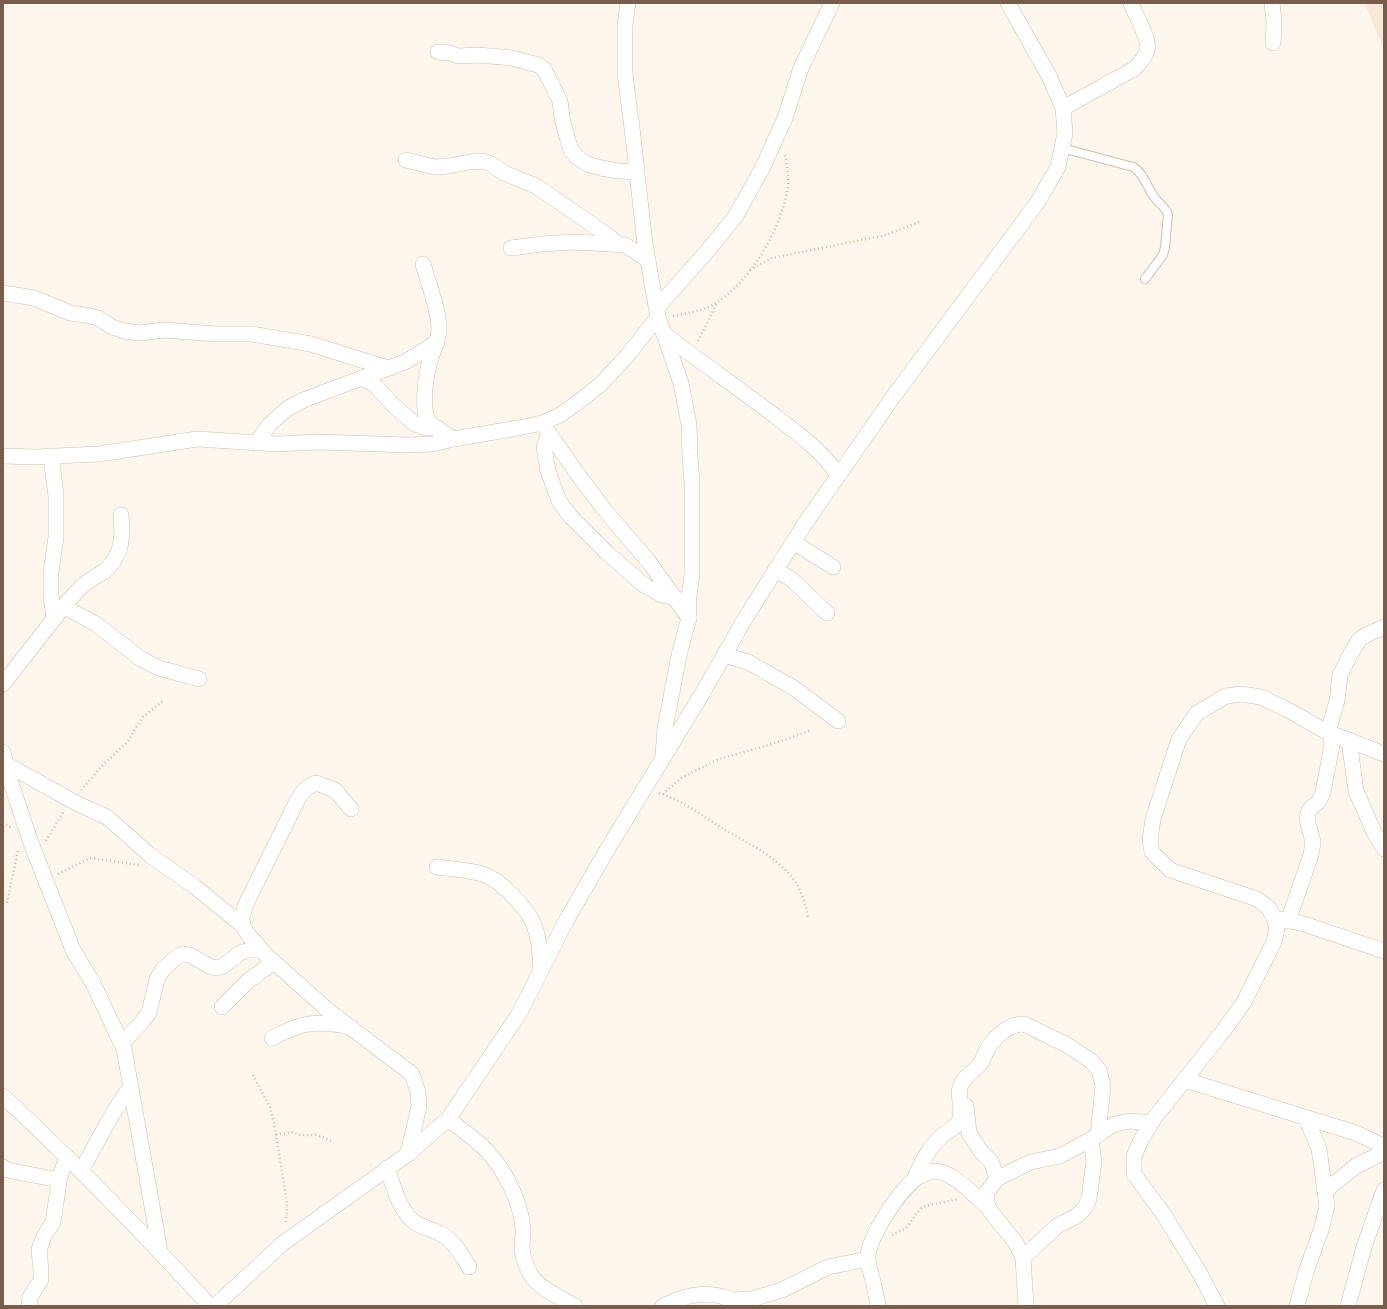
<svg xmlns="http://www.w3.org/2000/svg" width="1387" height="1309" font-family="Rubik,sans-serif">
<rect width="100%" height="100%" fill="#fdf6ec"/>
<polygon fill="#f5e8da" points="1364,3 1384,3 1384,48"/>
<g fill="none" stroke-linecap="round" stroke-linejoin="round">
<defs>
<path id="service" d="M1062,148L1133,167C1144,173 1147,188 1155,198C1159,204 1166,207 1168,215L1165,247L1163,255L1145,279"/>
<g id="minor">
<polyline points="628,3 625,25 625,74 632,128 645,244 658,317 681,383 689,425 690,456 692,482 692,574 689,597 689,618 680,651 665,728 663,756"/>
<polyline points="1272,3 1274,21 1273,43"/>
<polyline points="438,52 450,53 458,56 478,55 512,58 538,65 544,69 560,101 562,118 567,137 571,150 577,157 587,164 601,168 618,171 637,172"/>
<path d="M1063,108L1134,69C1139,64 1145,58 1147,51C1151,40 1135,15 1131,3"/>
<polyline points="406,160 435,167 449,166 470,162 483,161 491,164 504,173 536,186 597,228 611,238 617,244"/>
<polyline points="511,248 542,244 574,242 610,244 625,245 648,260"/>
<path d="M423,264C428,282 439,310 439,329C439,340 433,350 430,361C426,375 421,407 428,421C432,427 447,434 453,439"/>
<polyline points="3,293 34,298 70,313 86,315 98,318 112,327 124,331 140,333 164,330 216,334 252,334 311,344 387,368"/>
<polyline points="657,308 709,249 735,217 762,169 785,118 801,68 832,3"/>
<path d="M664,334C702,363 741,390 779,419C801,436 822,451 838,475"/>
<polyline points="362,378 375,385 393,405 415,424 426,428 438,428"/>
<polyline points="542,423 576,472 607,513 649,562 689,618"/>
<polyline points="549,433 544,447 548,471 559,501 571,517 607,553 644,585 662,595 676,598"/>
<polyline points="256,443 270,424 288,408 306,399 405,362 437,342"/>
<polyline points="3,456 35,457 99,454 197,439 278,444 318,442 409,445 433,444 453,439 518,428 542,423 560,415 581,400 601,384 627,356 658,317"/>
<polyline points="51,456 56,496 56,537 51,572 51,595 54,619"/>
<polyline points="793,542 833,567"/>
<polyline points="775,570 790,578 827,613"/>
<polyline points="64,607 96,624 141,659 159,668 199,679"/>
<polyline points="724,655 748,662 769,674 794,688 838,721"/>
<polyline points="3,684 68,601 82,586 93,578 105,571 113,562 119,551 121,542 122,531 121,515"/>
<polyline points="1328,732 1337,701 1340,675 1351,653 1359,640 1364,636 1384,627"/>
<polyline points="1349,740 1356,791 1374,832 1384,849"/>
<polyline points="3,752 10,780 31,843 73,950 93,983 124,1049 160,1251"/>
<polyline points="6,764 78,804 107,817 151,856 194,886 243,926"/>
<path d="M351,809L335,790L316,783C303,788 300,795 294,807L246,904L242,917L243,926L247,933L265,954L330,1012L412,1074L418,1092L419,1106L408,1154"/>
<path d="M437,867C452,869 468,870 483,874C502,881 531,911 536,931C540,943 540,958 541,971"/>
<polyline points="1280,919 1304,924 1384,951"/>
<polyline points="1288,921 1311,855 1313,842 1307,819 1309,810 1319,801 1323,792 1332,745 1330,732"/>
<polyline points="222,1007 248,981 274,962"/>
<path d="M272,1038C301,1023 314,1020 347,1026"/>
<polyline points="122,1043 142,1022 149,1013 157,979 163,969 177,957 182,954 190,955 211,967 218,968 223,966 240,953 249,950 261,950"/>
<polyline points="1185,1080 1356,1133 1381,1145 1384,1148"/>
<path d="M3,1096C75,1163 144,1234 210,1306"/>
<polyline points="966,1106 969,1133 982,1153 990,1160 993,1167 997,1179"/>
<path d="M448,1119C459,1128 471,1136 481,1145C503,1165 520,1199 523,1228C524,1234 522,1240 522,1246C522,1255 526,1267 531,1275C538,1288 562,1298 575,1306"/>
<polyline points="3,1167 7,1170 59,1180"/>
<path d="M387,1168C393,1184 398,1206 410,1218C419,1228 428,1227 439,1233C453,1239 461,1254 469,1267"/>
<polyline points="81,1171 113,1113 131,1086"/>
<path d="M914,1180C921,1163 929,1147 944,1134C949,1130 954,1129 958,1123C965,1112 957,1099 960,1087C963,1077 974,1072 980,1064C983,1061 983,1057 985,1054C992,1039 1007,1024 1024,1024L1067,1045L1091,1061L1099,1070L1103,1086L1098,1135"/>
<polyline points="1325,1191 1356,1166 1384,1152"/>
<polyline points="1023,1258 1057,1226 1075,1217 1081,1212 1086,1206 1089,1198 1094,1162 1091,1140"/>
<polyline points="733,1300 752,1299 782,1290 828,1267 868,1259"/>
<polyline points="29,1306 30,1297 41,1280 41,1270 39,1250 44,1236 53,1222 60,1176 67,1157"/>
<polyline points="215,1306 282,1244 408,1154 448,1119 519,1014 566,921 607,850 702,694 746,617 806,522 893,397 1037,203 1058,167 1065,133 1063,108 1049,76 1008,3"/>
<path d="M663,1306C690,1293 714,1288 741,1305"/>
<path d="M878,1306C876,1295 874,1284 871,1273C870,1269 868,1263 868,1259C867,1238 901,1188 918,1177C921,1175 931,1171 935,1171C954,1172 976,1197 989,1209"/>
<polyline points="1026,1306 1023,1258 1016,1243 991,1212 986,1203 987,1192 997,1179 1008,1173 1031,1162 1060,1156 1088,1141 1115,1124 1130,1121 1151,1123"/>
<polyline points="1217,1306 1199,1272 1164,1215 1134,1174 1134,1156 1142,1138 1155,1117 1224,1030 1244,1002 1274,942 1277,929 1274,918 1269,908 1257,899 1170,870 1152,852 1150,840 1153,819 1179,739 1197,713 1226,696 1241,694 1261,697 1292,712 1325,731 1384,754"/>
<polyline points="1297,1306 1306,1272 1322,1227 1327,1206 1319,1149 1306,1118"/>
<polyline points="1348,1306 1364,1247 1384,1190"/>
</g>
</defs>
<use href="#service" stroke="#d1beb0" stroke-width="10"/>
<use href="#minor" stroke="#d1beb0" stroke-width="16"/>
<g stroke="#d9b8a5" stroke-width="2.5" stroke-dasharray="1 3" stroke-linecap="butt">
<polyline points="750,270 772,258 886,235 922,221"/>
<path d="M673,316C688,313 703,311 716,303C750,282 780,230 787,192C790,180 787,167 785,155"/>
<polyline points="698,341 717,303"/>
<polyline points="81,790 102,766 129,740 140,721 143,717 164,700"/>
<path d="M659,793C682,800 704,817 725,830C748,843 773,855 790,875C801,888 806,903 808,919"/>
<polyline points="663,794 681,778 719,759 769,745 812,730"/>
<polyline points="3,822 11,828"/>
<polyline points="46,841 64,811"/>
<polyline points="58,874 90,858 139,865"/>
<polyline points="7,903 18,850"/>
<polyline points="253,1075 270,1107 274,1123 286,1196 287,1212 285,1225"/>
<polyline points="276,1135 291,1132 301,1135 317,1135 334,1142"/>
<polyline points="892,1235 906,1228 917,1213 923,1207 930,1205 958,1199"/>
</g>
<use href="#service" stroke="#fff" stroke-width="8"/>
<use href="#minor" stroke="#fff" stroke-width="15"/>
</g>
<rect width="1387" height="1309" fill="none" stroke="#7a5c4d" stroke-width="8"/>
</svg>
